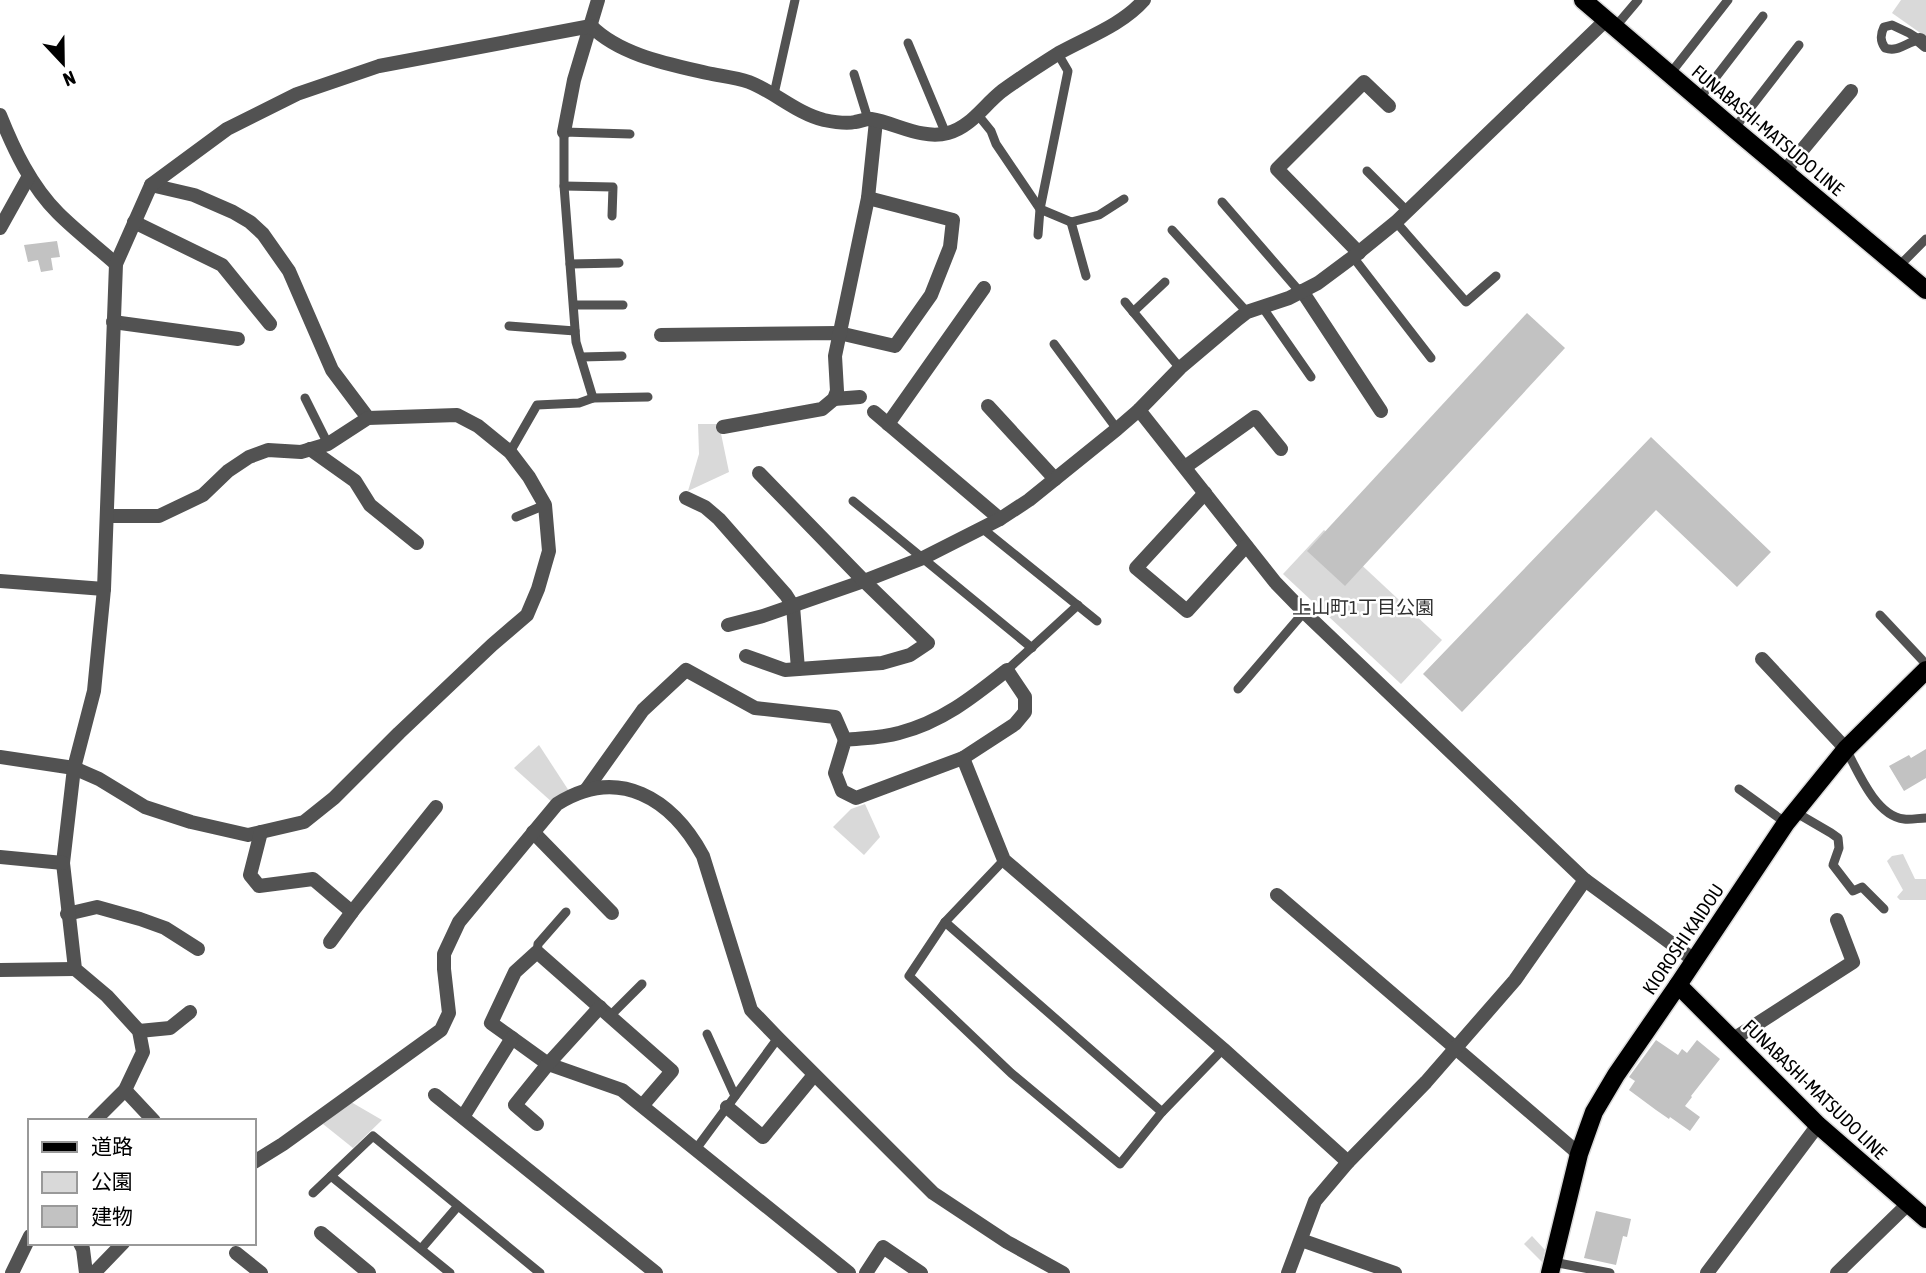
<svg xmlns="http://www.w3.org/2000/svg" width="1926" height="1273" font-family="'Asap Condensed','Noto Sans JP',sans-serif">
<rect width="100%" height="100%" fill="#fff"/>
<g fill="#d9d9d9">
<polygon points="1901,0 1926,0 1926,37 1892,13"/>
<polygon points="698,424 719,424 729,472 688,491 699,454"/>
<polygon points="1324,530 1442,640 1401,684 1283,574"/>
<polygon points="539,745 569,791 553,803 514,768"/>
<polygon points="865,804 880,837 864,855 833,827 851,809"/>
<polygon points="1903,854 1915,879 1926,879 1926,900 1900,900 1897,897 1903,890 1887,861 1892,856"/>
<polygon points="351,1102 382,1120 353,1148 323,1124"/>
<polygon points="1532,1236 1545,1250 1542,1262 1524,1244"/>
</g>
<g fill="#c2c2c2">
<polygon points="57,241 60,257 51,258 53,270 41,272 38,260 28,262 24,245"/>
<polygon points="1527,313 1565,348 1345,586 1307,551"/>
<polygon points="1651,437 1771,552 1737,587 1656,510 1462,712 1423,674"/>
<polygon points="1926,749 1926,778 1904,791 1889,766 1909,755 1911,758"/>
<polygon points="1656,1040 1678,1055 1682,1049 1687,1053 1697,1040 1720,1059 1691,1096 1692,1097 1685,1106 1700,1117 1690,1131 1670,1117 1669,1119 1656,1110 1629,1090 1635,1081 1629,1077"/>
<polygon points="1596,1211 1631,1219 1627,1237 1623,1236 1616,1265 1584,1258"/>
</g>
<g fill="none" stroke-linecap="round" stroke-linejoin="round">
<defs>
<g id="primary">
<polyline points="1583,0 1734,129 1926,290"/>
<polyline points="1678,985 1818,1125 1926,1219"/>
<polyline points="1550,1273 1579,1154 1594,1112 1616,1075 1678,985 1786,823 1846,749 1926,670"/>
</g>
</defs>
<use href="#primary" stroke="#dbdbdb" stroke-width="21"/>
<g stroke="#525252" stroke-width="9">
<path d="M1892,25L1909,33L1920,40C1907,41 1899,53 1885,48C1880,41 1880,35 1884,27Z"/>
<polyline points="1616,26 1638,0"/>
<polyline points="908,43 946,134"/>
<polyline points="854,74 868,119"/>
<polyline points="1670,74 1728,0"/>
<polyline points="774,94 795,0"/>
<polyline points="1699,99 1763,16"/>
<polyline points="978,115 991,131 996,144 1040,209 1071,222 1099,215 1124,199"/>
<polyline points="1734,129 1799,45"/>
<polyline points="1367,171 1407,211"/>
<polyline points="564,186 613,187 612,216"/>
<polyline points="1222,202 1300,292"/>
<polyline points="1071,222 1086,276"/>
<polyline points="1396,222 1466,302 1496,276"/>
<polyline points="1172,230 1247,312"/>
<polyline points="1038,235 1040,209 1068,71 1058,54"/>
<polyline points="1353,257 1431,358"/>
<polyline points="570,264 619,263"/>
<polyline points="1898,267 1926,239"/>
<polyline points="1125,302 1180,368"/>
<polyline points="574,305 623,305"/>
<polyline points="1263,308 1311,377"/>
<polyline points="1133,312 1165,282"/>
<polyline points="509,326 575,331"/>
<polyline points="1054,344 1117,429"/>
<polyline points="581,357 622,356"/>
<polyline points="305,398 328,444"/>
<polyline points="593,398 576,342 564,186 564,132 630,134"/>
<polyline points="510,452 537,405 579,403 593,398 648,397"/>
<polyline points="853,501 1032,648"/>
<polyline points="516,517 545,505"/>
<polyline points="983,529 1097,621"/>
<polyline points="1880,615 1926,664"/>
<polyline points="1007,670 1078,605"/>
<polyline points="1238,689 1304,612"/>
<path d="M1846,749C1858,772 1876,816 1904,819C1911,820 1919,818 1926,818"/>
<polyline points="1739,789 1786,823"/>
<polyline points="1795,812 1831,833 1838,838 1839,848 1833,865 1853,891 1862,887 1884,909"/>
<polyline points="1004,860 945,922 909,976 1011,1073 1120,1164 1162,1112 1223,1049"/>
<polyline points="945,922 1162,1112"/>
<polyline points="537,952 538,944 566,912"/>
<polyline points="610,1016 642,984"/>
<polyline points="707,1034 735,1096"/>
<polyline points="696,1149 778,1038"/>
<polyline points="331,1176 450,1273"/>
<polyline points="313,1193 373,1136 540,1273"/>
<polyline points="421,1249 458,1206"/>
<polyline points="1553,1262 1610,1273"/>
</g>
<g stroke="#525252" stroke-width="14">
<polyline points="1920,40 1926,45"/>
<path d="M0,115C14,150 31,186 58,213C76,231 97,247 116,264"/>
<polyline points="564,132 574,80 598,0"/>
<polyline points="1784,172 1851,91"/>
<polyline points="151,185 194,195 233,212 250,222 263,234 289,271 332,370 368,418"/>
<polyline points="134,222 222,265 270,324"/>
<polyline points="0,228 29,176"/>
<polyline points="1359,253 1277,169 1364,82 1389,106"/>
<polyline points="1302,291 1381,411"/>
<polyline points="113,322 238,339"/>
<polyline points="661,335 839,333 895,346 931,295 950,247 953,220 868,198"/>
<polyline points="834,399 860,397"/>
<polyline points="988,406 1055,479"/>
<polyline points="1139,410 1275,582 1304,612 1585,880 1694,960"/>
<polyline points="874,412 1000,519"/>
<polyline points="888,424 984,288"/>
<polyline points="723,427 822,409 834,399 837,391 835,356 868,198 876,121"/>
<polyline points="310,449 355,481 370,505 417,543"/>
<polyline points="1185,467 1255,417 1281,449"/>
<polyline points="1205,493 1136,568 1187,611 1246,546"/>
<polyline points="686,498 705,507 719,519 786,595 793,606 798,669"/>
<polyline points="0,581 104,589"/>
<polyline points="728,625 763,616 864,581 923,558 1000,519 1029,500 1117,429 1139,410 1180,368 1238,319 1247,312 1289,298 1318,283 1353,257 1396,222 1607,19"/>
<polyline points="746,656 785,670 882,663 910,655 928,643 864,581 759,473"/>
<polyline points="1762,659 1846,749"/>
<path d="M1007,670L1025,697V712L1015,724L963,758L856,798L842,791L835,773L845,740C862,738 882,738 899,733C942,722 973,697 1007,670Z"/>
<polyline points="0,757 74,768 99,779 145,807 191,822 248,835 304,822 334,798 399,733 492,645 527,615 538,589 549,551 545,505 529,477 510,452 478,426 457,415 368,418 328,444 301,452 268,450 249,457 228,471 203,495 159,516 108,516"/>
<polyline points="963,758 1004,860 1223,1049 1348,1162"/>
<polyline points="586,790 643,710 686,670 755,708 835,717 845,740"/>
<polyline points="261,832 250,875 259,886 313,879 352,912 436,807"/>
<polyline points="533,832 612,913"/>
<polyline points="1277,895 1579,1154"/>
<polyline points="67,914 97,907 140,919 165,928 198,949"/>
<polyline points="330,942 352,912"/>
<polyline points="0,970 75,969"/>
<polyline points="139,1031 170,1028 190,1012"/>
<polyline points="1732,1040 1853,962 1837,920"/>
<polyline points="125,1090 154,1121"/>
<polyline points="435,1095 656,1273"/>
<polyline points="642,1106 672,1071 537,952 515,972 491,1023 548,1064 622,1090 849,1273"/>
<polyline points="727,1107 763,1137 814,1075"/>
<polyline points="463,1117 512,1038"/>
<path d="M94,1121L125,1090L143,1052L139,1031L107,996L75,969L63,863L74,768L94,691L104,589L116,264L151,185L227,129L297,94L379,66L591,26C620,55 668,64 707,73C721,76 735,77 749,82C775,92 796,113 824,120C834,122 845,124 855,122C861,121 865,119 871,119C896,123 922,140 948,133C971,127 984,105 1002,91C1020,78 1040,65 1059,53C1088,37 1122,25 1144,0"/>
<polyline points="537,1124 515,1105 548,1064 600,1007"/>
<path d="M254,1162L283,1144L441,1030L449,1013L444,969V954L459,922L557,804C619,765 672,799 703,856L751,1010L778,1038L933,1193L1007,1242L1063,1273"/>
<polyline points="321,1233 369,1273"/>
<polyline points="1301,1240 1395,1273"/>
<polyline points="80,1243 83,1249 86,1273"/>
<polyline points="236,1253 261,1273"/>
<polyline points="12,1273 30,1236"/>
<polyline points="94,1273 123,1243"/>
<polyline points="866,1273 883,1247 921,1273"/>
<polyline points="1288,1273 1315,1201 1348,1162 1426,1082 1515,980 1585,880"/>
<polyline points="1707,1273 1818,1125"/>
<polyline points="1837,1273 1908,1204"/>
</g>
<polyline stroke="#525252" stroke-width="14" points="0,857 63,863"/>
<use href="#primary" stroke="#000" stroke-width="18"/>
</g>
<g text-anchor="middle" stroke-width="5" stroke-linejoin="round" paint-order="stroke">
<g font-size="19" fill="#000" stroke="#fff">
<text transform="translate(1768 130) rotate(40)" y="7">FUNABASHI-MATSUDO LINE</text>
<text transform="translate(1683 939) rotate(-56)" y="7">KIOROSHI KAIDOU</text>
<text transform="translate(1815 1089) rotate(44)" y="7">FUNABASHI-MATSUDO LINE</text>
</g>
<g font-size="19" fill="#303030" stroke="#fff">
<text x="1363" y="614">上山町1丁目公園</text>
</g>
</g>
<rect x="28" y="1119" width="228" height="126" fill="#ffffff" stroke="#999999" stroke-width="2"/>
<rect x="42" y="1142" width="35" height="10" fill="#000000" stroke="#999999" stroke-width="2"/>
<text x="91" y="1154" font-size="21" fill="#000000">道路</text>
<rect x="42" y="1172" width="35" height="21" fill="#d9d9d9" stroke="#999999" stroke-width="2"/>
<text x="91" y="1189" font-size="21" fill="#000000">公園</text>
<rect x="42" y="1206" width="35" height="21" fill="#c2c2c2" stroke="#999999" stroke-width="2"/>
<text x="91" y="1224" font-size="21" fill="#000000">建物</text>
<g transform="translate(63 63) rotate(158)" stroke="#ffffff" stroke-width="5" paint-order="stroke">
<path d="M0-5L12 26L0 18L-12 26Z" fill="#000000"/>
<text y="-10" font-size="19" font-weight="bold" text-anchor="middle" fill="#000000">N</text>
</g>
</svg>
